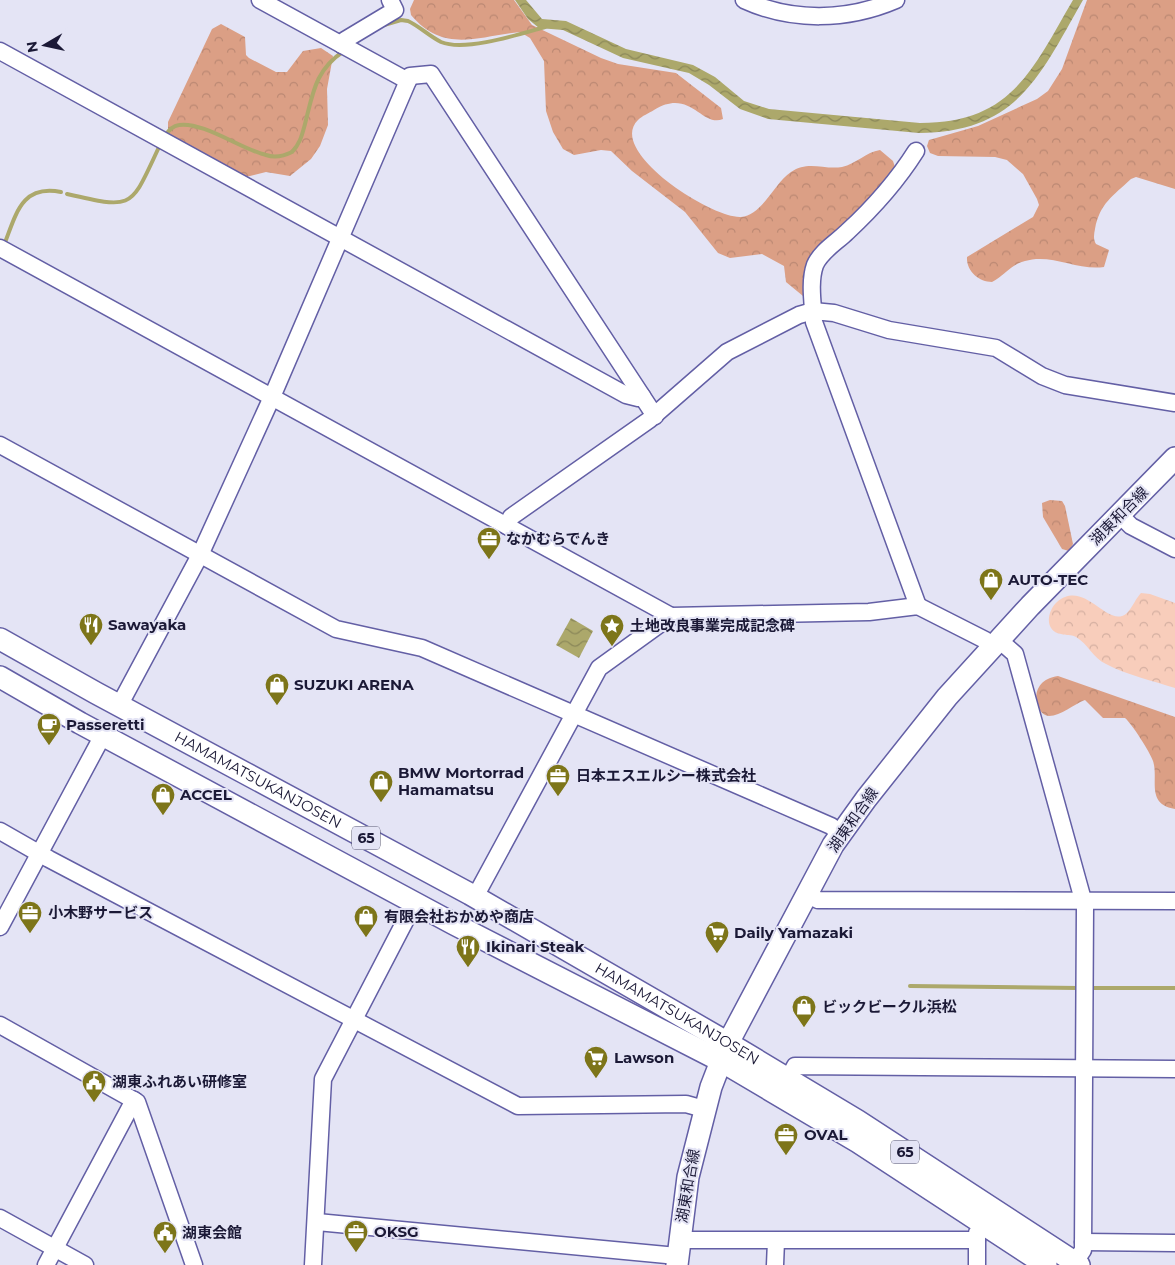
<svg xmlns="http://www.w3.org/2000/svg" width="1175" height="1265" font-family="Montserrat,'Noto Sans JP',sans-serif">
<defs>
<pattern id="forest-crowns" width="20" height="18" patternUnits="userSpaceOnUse" patternTransform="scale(1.25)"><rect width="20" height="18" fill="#db9f85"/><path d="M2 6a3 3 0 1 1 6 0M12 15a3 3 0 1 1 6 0" fill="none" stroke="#bb8873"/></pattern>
<pattern id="park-crowns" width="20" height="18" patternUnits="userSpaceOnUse" patternTransform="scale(1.25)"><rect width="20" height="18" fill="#f8cdbb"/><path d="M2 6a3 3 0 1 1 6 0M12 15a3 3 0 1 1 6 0" fill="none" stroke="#d4afa1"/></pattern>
<pattern id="water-waves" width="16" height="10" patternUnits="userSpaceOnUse" patternTransform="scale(1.25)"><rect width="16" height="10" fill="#aca86b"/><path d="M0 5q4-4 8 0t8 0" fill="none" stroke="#8b8859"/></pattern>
</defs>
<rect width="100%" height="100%" fill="#e4e4f5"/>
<g fill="url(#forest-crowns)">
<path d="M414,0H514L532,25L601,58L618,64L676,73L721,108L723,119C702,128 690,87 654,110C649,113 642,116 638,120C606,151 712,219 741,217C763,215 774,183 791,172C808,160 824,170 842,167C856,164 866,152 880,150L893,161L896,170L844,229L806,295L803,296L786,282L784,266L762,254L730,258L718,253L685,212L632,171L611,151L601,150L574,155L563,149L553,132L546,111L544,61L530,38L520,32C478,36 444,54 411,15L410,9Z"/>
<path d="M1087,0H1175V189L1136,177L1131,179C1113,196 1100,203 1095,229C1094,234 1093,239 1096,244L1109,250L1104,267C1078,271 1051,253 1025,261C1011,264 1004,276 992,282C979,282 966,271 967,257L1033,217L1039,205L1037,199L1023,174L1007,160L995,157L938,156L930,153L927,146L929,140L978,126L1037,99L1048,91L1062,69Z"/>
<polygon points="221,24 245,37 246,55 249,58 276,72 287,72 303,51 321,48 333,56 327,89 328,125 320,146 311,159 290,176 266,172 242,178 168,137 168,122 212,29"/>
<polygon points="1050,500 1062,501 1065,506 1073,544 1069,551 1062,549 1043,517 1042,503"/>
<path d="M1058,676L1175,717V809C1145,804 1159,779 1153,761C1150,752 1132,724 1125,718H1103L1085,700C1074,704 1061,716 1049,716C1034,715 1027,680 1058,676Z"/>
</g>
<path fill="url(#park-crowns)" d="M1141,593L1150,594L1175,603V688C1153,681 1127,675 1106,664C1093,658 1088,644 1076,637C1070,634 1067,636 1061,634C1044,631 1047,611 1057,602C1083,580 1104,622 1122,616C1130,614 1135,599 1141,593Z"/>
<g fill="url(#water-waves)">
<path d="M515,0H526L542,19L566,21L626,49L693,65L715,77L744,101L769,109L920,123C1012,123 1032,70 1073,0H1083C1040,75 1018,132 919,133L768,119L740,109L709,85L689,73L623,58L563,30L539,28L528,19Z"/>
<polygon points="571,618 593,631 579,658 556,645"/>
</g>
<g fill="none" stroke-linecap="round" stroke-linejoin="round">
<g stroke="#aca86b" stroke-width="4">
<path d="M384,25L401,20L408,21C419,26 429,36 441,42C465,52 520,34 545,27"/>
<path d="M165,136C168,131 172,126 179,125C202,121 243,150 266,155C275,158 284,156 292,152C300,144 302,135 305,124C313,93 315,70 344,51"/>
<path d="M67,194C136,210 130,208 160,145"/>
<path d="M4,245C16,215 21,184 61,192"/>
<polyline points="910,986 1078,988"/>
<polyline points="1091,988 1175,988"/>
</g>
<defs>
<g id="minor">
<polyline points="260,0 408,81"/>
<path d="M744,0C792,22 847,21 896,0"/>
<polyline points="342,45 345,40 395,10 390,0"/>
<polyline points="0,51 626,395 638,398 642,396"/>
<path d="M916,151C897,181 873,208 847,232C837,242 821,251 815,265C809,282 813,304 814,322L918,606"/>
<polyline points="0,248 671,616"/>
<polyline points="0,445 336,629 422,648 831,826 841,834"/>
<polyline points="1120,515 1131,526 1175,549"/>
<polyline points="507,526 511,517 649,420 727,352 799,315 813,311 834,313 889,330 996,348 1042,376 1065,385 1175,403"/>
<polyline points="999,640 1015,654 1085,907 1083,1250 1075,1262"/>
<polyline points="119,706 200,555 272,397 410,76 431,74 655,416"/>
<polyline points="0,831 49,859 518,1106 686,1104 704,1109"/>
<polyline points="806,894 818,900 1175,901"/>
<polyline points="475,897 599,668 671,616 869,612 918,606 985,640 993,647"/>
<polyline points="0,927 103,735"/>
<polyline points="0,1025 137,1102 194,1265"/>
<polyline points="788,1079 795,1066 1175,1069"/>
<polyline points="0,1218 85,1265"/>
<polyline points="317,1222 677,1256"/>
<polyline points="679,1240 977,1240"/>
<polyline points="1083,1242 1175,1243"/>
<polyline points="46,1265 134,1100"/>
<polyline points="313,1265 323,1079 415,902"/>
<polyline points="775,1265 776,1241"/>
<polyline points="977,1265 977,1233 980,1230"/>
</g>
<g id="major">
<path id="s1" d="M0,639L96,693L470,894L728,1043L858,1121L1079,1265"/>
<polyline points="0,677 80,723 454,924 721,1061 858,1142 1046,1265"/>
<polyline points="677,1265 688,1177 711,1087 728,1043 833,845 866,799 947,697 1030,606 1175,458"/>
</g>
</defs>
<use href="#minor" stroke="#635fa5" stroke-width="19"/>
<use href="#major" stroke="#635fa5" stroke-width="24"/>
<use href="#minor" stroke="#fff" stroke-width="16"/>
<use href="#major" stroke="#fff" stroke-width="21"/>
</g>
<defs>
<symbol id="office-pin" viewBox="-11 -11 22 30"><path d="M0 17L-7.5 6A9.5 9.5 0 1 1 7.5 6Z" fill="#7d7519" stroke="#e4e4f5"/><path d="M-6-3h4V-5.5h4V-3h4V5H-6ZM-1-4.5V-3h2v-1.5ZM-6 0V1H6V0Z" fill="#fff"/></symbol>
<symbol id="shop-pin" viewBox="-11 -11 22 30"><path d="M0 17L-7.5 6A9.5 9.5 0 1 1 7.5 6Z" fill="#7d7519" stroke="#e4e4f5"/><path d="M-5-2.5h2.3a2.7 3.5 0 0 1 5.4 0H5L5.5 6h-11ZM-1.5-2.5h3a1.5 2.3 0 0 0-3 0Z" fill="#fff"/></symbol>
<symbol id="restaurant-pin" viewBox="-11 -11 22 30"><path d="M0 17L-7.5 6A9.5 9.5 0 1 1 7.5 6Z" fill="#7d7519" stroke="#e4e4f5"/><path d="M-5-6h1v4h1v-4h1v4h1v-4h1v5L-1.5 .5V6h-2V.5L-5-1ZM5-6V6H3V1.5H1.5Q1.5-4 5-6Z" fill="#fff"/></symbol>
<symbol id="sight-pin" viewBox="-11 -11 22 30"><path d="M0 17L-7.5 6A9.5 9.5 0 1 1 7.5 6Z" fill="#7d7519" stroke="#e4e4f5"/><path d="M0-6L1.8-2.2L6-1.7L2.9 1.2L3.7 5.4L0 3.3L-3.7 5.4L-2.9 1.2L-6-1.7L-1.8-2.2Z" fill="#fff"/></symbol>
<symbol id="cafe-pin" viewBox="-11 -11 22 30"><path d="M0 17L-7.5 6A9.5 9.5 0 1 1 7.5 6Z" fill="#7d7519" stroke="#e4e4f5"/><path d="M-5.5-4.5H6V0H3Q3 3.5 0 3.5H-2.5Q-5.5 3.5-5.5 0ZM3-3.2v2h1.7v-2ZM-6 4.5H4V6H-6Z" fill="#fff"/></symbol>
<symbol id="supermarket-pin" viewBox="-11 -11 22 30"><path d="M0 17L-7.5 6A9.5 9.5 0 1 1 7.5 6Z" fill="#7d7519" stroke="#e4e4f5"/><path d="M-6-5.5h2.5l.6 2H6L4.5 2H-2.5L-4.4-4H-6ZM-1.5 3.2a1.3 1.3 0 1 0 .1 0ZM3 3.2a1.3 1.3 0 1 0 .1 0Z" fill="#fff"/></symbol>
<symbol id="civic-pin" viewBox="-11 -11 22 30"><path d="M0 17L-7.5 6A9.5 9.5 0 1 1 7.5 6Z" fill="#7d7519" stroke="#e4e4f5"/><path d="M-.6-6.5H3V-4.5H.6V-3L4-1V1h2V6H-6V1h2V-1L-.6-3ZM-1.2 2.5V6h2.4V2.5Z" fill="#fff"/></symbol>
</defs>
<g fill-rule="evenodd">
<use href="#office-pin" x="475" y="525" width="28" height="38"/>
<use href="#shop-pin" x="977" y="566" width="28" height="38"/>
<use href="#restaurant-pin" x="77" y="611" width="28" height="38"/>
<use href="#sight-pin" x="598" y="612" width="28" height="38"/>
<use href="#shop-pin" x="263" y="671" width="28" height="38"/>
<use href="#cafe-pin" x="35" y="711" width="28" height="38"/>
<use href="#office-pin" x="544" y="762" width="28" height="38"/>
<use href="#shop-pin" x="367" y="768" width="28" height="38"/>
<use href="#shop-pin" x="149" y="781" width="28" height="38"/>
<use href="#office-pin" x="16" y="899" width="28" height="38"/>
<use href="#shop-pin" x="352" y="903" width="28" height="38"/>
<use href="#supermarket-pin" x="703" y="919" width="28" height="38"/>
<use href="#restaurant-pin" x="454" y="933" width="28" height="38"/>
<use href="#shop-pin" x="790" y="993" width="28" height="38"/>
<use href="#supermarket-pin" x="582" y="1044" width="28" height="38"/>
<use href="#civic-pin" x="80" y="1068" width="28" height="38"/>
<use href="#office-pin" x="772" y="1121" width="28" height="38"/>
<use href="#office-pin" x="342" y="1218" width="28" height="38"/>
<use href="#civic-pin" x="151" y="1219" width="28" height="38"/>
</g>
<g text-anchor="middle" stroke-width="4" stroke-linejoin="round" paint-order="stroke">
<g fill="#e4e4f5" stroke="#57566f" stroke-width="1">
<rect x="352" y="826.5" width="28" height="23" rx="4"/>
<rect x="891" y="1140.5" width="28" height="23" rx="4"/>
</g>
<g font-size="14" font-weight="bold" fill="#1b1936">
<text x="366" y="843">65</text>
<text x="905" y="1157">65</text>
</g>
<g font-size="15" fill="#1b1936" stroke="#e4e4f5">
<text transform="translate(1119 516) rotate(-45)" y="5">湖東和合線</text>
<text dy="5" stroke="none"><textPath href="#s1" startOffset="294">HAMAMATSUKANJOSEN</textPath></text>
<text transform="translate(853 820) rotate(-55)" y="5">湖東和合線</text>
<text dy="5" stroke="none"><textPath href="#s1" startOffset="774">HAMAMATSUKANJOSEN</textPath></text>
<text transform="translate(688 1186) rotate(-80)" y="5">湖東和合線</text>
</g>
<g font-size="15" font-weight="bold" fill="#1b1936" stroke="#e4e4f5" text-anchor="start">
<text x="506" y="544">なかむらでんき</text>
<text x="1008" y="585">AUTO-TEC</text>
<text x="108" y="630">Sawayaka</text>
<text x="630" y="631">土地改良事業完成記念碑</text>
<text x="294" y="690">SUZUKI ARENA</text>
<text x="66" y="730">Passeretti</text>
<text x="398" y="778">BMW Mortorrad<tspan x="398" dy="17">Hamamatsu</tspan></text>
<text x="576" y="781">日本エスエルシー株式会社</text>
<text x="180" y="800">ACCEL</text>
<text x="48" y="918">小木野サービス</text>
<text x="384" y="922">有限会社おかめや商店</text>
<text x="734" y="938">Daily Yamazaki</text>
<text x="486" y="952">Ikinari Steak</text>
<text x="822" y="1012">ビックビークル浜松</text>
<text x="614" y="1063">Lawson</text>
<text x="112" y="1087">湖東ふれあい研修室</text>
<text x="804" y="1140">OVAL</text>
<text x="374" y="1237">OKSG</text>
<text x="182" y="1238">湖東会館</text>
</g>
</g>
<g transform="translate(45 45) rotate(261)" stroke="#e4e4f5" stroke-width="4" paint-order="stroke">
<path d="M0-4L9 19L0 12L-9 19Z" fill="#1b1936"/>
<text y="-8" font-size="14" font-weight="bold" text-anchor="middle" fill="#1b1936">N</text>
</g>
</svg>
